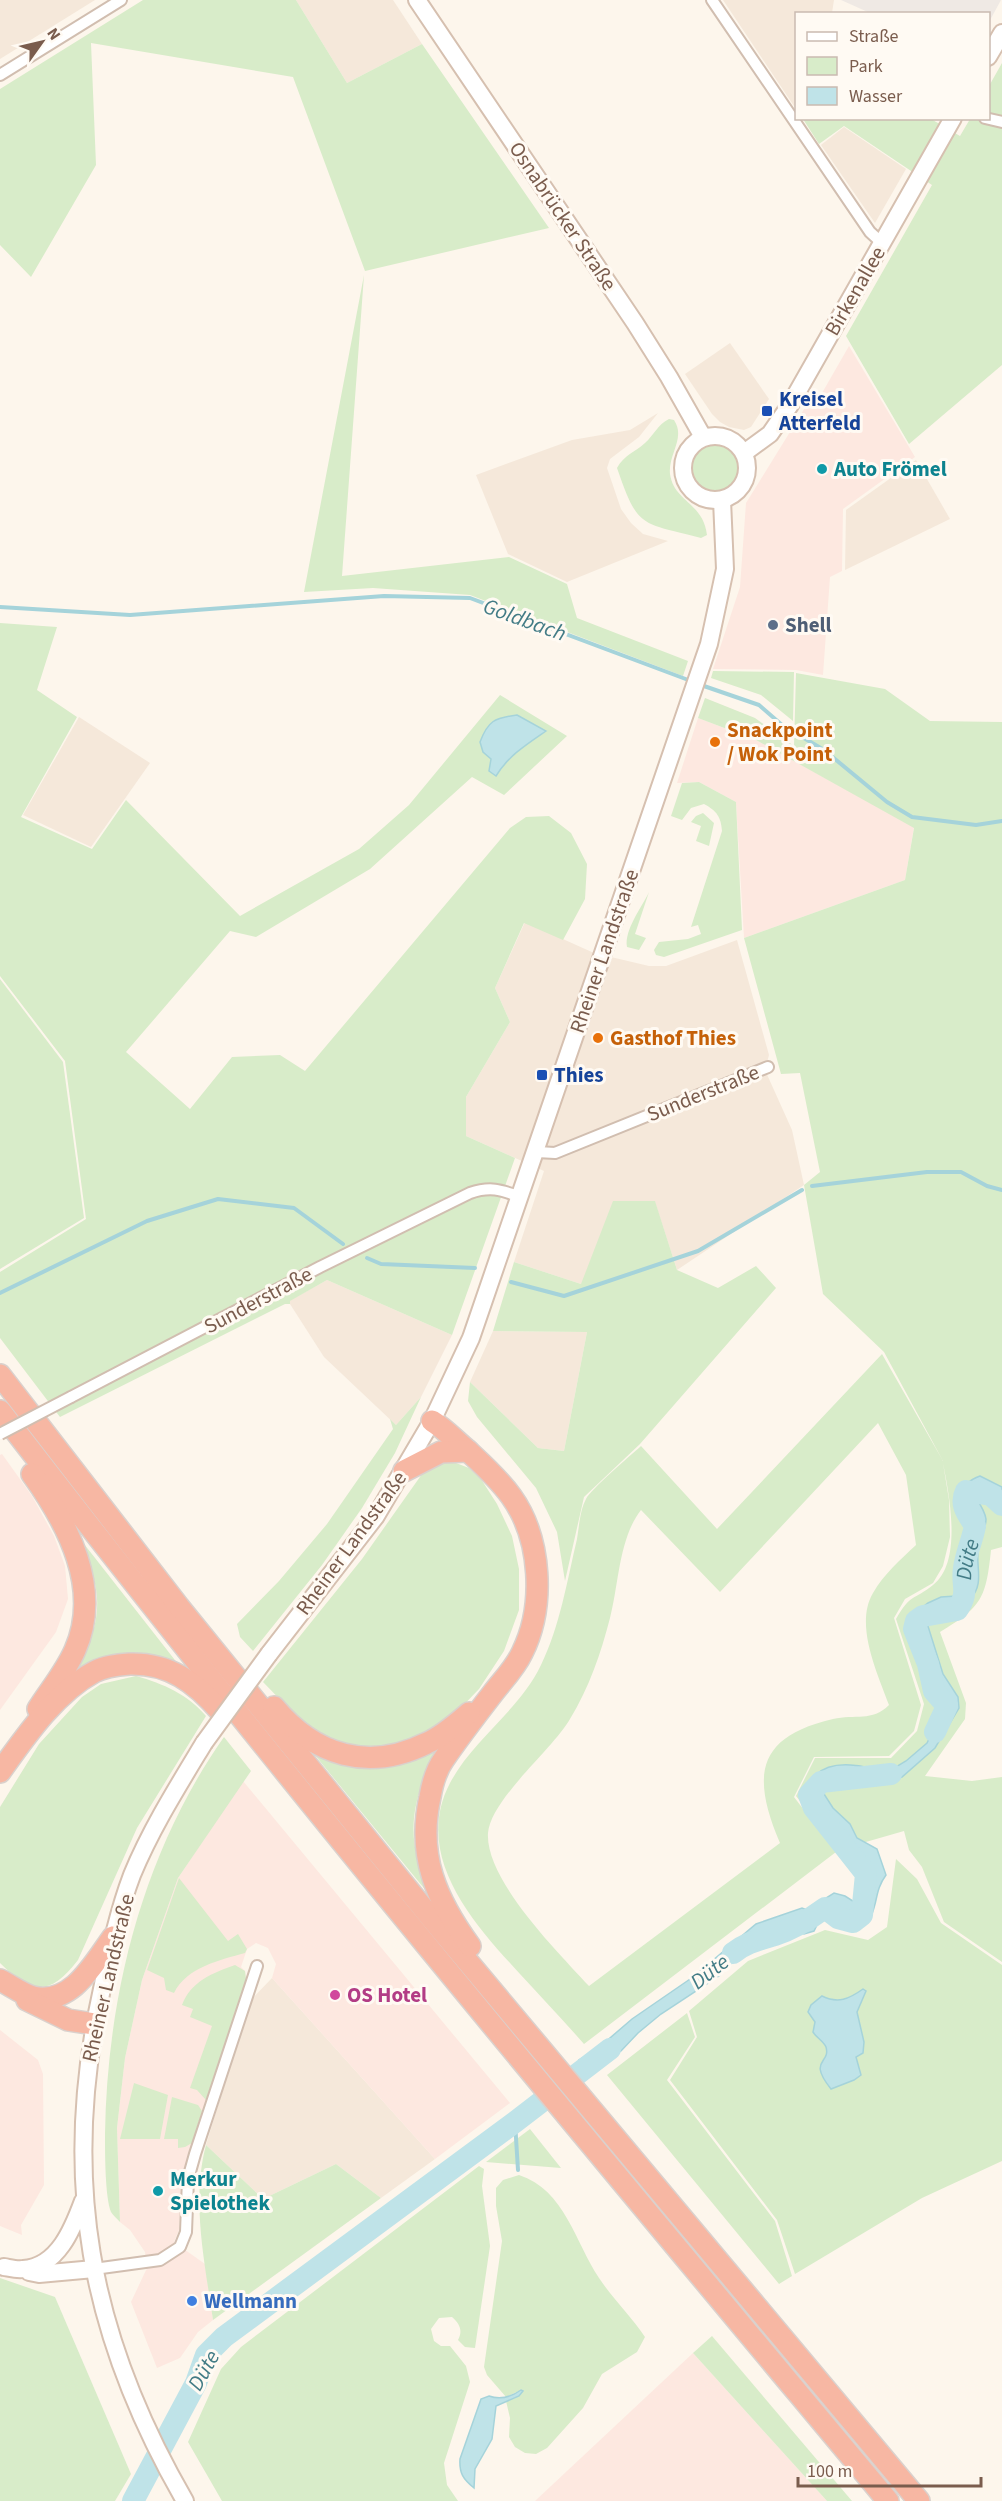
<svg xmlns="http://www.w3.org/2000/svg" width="1002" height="2501" font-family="'Source Sans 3',sans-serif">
<rect width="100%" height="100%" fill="#fdf6ec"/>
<g fill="#f5e8da">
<polygon points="0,0 95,0 0,59"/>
<polygon points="296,0 393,0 422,44 347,83"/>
<polygon points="723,0 834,0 832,13 796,14 796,109"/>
<polygon points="844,127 906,169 875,223 821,145"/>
<polygon points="730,343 769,399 751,427 744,430 729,427 720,422 712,414 685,374"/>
<polygon points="658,413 639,437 610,459 607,468 621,509 631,523 643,534 668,541 567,582 508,554 476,475 572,440 630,430"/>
<polygon points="916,460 950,519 845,570 846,510"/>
<polygon points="79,717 150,763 91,847 23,815"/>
<polygon points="525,922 594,953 649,966 666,966 737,940 769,1055 765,1070 792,1130 804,1185 677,1270 655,1202 581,1284 514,1262 544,1171 466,1136 466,1097 510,1022 495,988"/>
<polygon points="327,1280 452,1335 421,1397 396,1425 324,1357 290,1304 289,1301"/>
<polygon points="493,1331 587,1332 564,1451 538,1448 470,1382"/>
<polygon points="272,1978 435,2159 381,2198 336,2164 263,2199 206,2145 250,2001"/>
</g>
<g fill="#fde8e0">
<polygon points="849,346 915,457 843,509 842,571 830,577 823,675 796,670 713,669 740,587 746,503 806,406 818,400"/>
<polygon points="698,718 756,740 914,827 905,880 744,938 736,802 699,782 677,783"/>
<polygon points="2,1454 32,1496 54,1536 65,1566 68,1599 56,1632 0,1710 0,1455"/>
<polygon points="243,1781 510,2103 435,2159 272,1978 276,1964 268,1948 256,1943 247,1949 241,1967 245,1971 246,1979 182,2177 179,2230 174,2242 205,2264 213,2320 198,2332 180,2358 157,2368 131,2302 147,2268 145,2252 130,2230 120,2222 117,2128 125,2058 142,1980 178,1878"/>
<polygon points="0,2030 38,2060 43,2074 44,2185 21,2225 22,2235 0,2226"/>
<polygon points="693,2353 827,2501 535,2501"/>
</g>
<polygon fill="#efe9e4" points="841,0 1001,0 989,22 988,14 870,13"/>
<g fill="#d8ecc9" fill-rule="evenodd">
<polygon points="143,0 296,0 347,83 422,44 549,228 365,271 293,77 91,43 96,165 31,277 0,245 0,89"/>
<polygon points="1002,63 1002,365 909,444 846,336 932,185 844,126 819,144 803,119 931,119 960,136 970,119 988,118 989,86"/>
<polygon points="364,275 342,576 509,557 567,584 577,618 688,661 683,676 470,595 373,588 304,592"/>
<path d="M669,419L674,420C686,438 668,454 670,474C674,502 703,502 707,535L701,538C640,522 638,529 617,468C624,455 635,452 645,443C654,435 658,424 669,419Z"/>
<circle cx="714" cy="468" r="24"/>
<polygon points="0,623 57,627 37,690 77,717 21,817 92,849 126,800 240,916 359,849 409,805 500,695 567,736 504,795 472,777 370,869 256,937 230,931 126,1052 190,1109 232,1057 280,1055 305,1071 510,828 526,817 549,816 571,833 587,864 585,899 563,940 524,923 495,988 510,1022 466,1097 466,1136 515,1158 452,1335 327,1280 290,1301 290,1304 285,1304 60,1417 0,1338 0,1272 86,1219 65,1061 0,976"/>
<polygon points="713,671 794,672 793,721 761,695 711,678"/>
<path d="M796,673L885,689L930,721L1002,722V1547L991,1550C986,1598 982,1607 940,1632L966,1703L965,1719L925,1776L972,1781L1002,1777V1962L944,1922L922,1867L909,1850L904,1831L838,1850L796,1796L815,1758H891L917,1731L924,1704L896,1619C911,1593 913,1601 933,1585C963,1562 949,1494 943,1463L949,1500L950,1537L943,1566L933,1583L905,1599L894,1618L921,1705L914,1731L889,1756L814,1757L794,1797L836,1852L584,2044C563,2020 541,1997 520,1974C474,1924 412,1856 450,1783C473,1739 519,1711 541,1665C560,1626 567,1581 577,1539C579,1527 580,1510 586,1499C591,1489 630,1456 641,1446L717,1529L882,1354L943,1461L884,1352L823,1294L804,1185L820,1172L800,1073L781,1074L744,938L905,880L914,828L756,740L698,718L705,698L755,718L794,746ZM878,1423L906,1475L916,1545C900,1560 884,1574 873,1593C854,1625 878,1674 889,1705C872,1722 855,1714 833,1719C755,1737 752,1777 780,1843L589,1986C559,1953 485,1880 488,1833C491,1799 552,1750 570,1719C589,1688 601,1653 610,1618C619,1583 619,1538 641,1510L720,1592Z"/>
<path d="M699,782L736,802L742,930L664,957L656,955L654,950L659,942L688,939L701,934L698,925L691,927L722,831C721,817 717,811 704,804L691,808L682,820L671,816L682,783Z"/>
<polygon points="703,813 714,823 709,846 696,841 701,826 691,822 696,816"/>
<path d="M649,892L635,934L646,938L639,950L627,947C624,930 642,907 649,892Z"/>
<polygon points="0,979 63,1062 84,1218 0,1269"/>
<polygon points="613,1201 655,1201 677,1270 718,1288 756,1266 776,1288 640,1444 584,1497 565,1581 557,1532 536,1488 477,1417 468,1401 470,1382 538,1448 564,1451 587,1332 493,1331 514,1262 581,1284"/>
<polygon points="421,1397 395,1453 362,1508 322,1565 253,1651 240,1637 237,1624 279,1581 327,1524 393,1429 390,1419 396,1425"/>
<polygon points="442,1462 456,1463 469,1468 481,1479 497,1504 512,1536 519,1569 519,1610 504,1651 479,1689 454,1715 416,1742 361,1749 330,1740 312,1729 294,1714 263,1682 362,1559 422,1474 431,1466"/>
<path d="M77,1535L178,1664C135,1647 119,1649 77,1671C105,1615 103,1590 77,1535Z"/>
<path d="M136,1676C164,1684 187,1694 206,1716L137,1828L78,1960C49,1998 31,1993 0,1963V1807L39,1744L82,1697L101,1684Z"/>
<path d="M224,1737L251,1771L178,1878L142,1980L125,2058L117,2128L120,2222C117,2219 113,2215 111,2212C105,2197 105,2152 105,2134C107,1995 143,1852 224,1737Z"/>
<path d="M440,1745C410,1801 403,1838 432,1898L314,1754C364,1779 393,1766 440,1745Z"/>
<polygon points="896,1859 917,1879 941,1923 1002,1965 1002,2161 922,2198 795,2274 777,2220 670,2080 697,2037 689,2011 748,1961 825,1930 868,1940 887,1927"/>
<path d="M179,1878L228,1941L238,1934L247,1949L245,1953C220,1960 187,1967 174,1993L166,1990L164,1978L147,1970Z"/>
<path d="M235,1965L245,1971L246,1979L206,2100L197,2090L190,2088L212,2026L190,2017L193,2009L182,2005C191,1981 213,1973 235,1965Z"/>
<polygon points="687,2013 695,2037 667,2080 775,2221 792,2276 779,2284 607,2075"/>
<polygon points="134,2083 168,2095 160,2139 120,2139"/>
<polygon points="172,2097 198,2105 202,2111 192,2143 185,2147 178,2148 178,2139 164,2139"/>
<polygon points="530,2129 561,2168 486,2162"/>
<path d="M206,2145L263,2199L336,2164L381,2198L213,2320C205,2264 191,2201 206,2145Z"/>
<path d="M479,2166L484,2169L482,2186L490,2246L475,2348L465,2347L458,2340C463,2331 460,2324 452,2317L439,2318L431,2329L434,2341L441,2346H450L466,2366L470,2382L444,2463L447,2485L458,2501H222L188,2442L221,2369L241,2347Z"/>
<path d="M519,2175C565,2190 575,2242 599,2278C613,2299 631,2316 645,2337L637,2352L602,2374L583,2408L547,2448L536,2454L525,2453L515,2447L509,2437L510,2418L506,2401L519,2396L521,2390L506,2397L487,2375L484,2367L502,2241L496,2206V2188L503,2180Z"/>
<polygon points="0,2278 55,2297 131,2474 115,2501 0,2501"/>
<polygon points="712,2336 852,2501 827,2501 693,2353"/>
</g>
<g fill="#bfe3e8" stroke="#a5d3da" stroke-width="1.5">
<path d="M517,715L546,731C527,744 508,756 496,776L489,771L491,759L483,752L480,742C488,721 494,718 517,715Z"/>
<path d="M980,1476L1002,1487V1499L984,1490L979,1492L976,1498C980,1504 985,1512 986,1519C986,1529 981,1536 979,1545C974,1564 986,1583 970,1599C960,1610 941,1607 928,1616L927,1623L943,1674L958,1697L959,1708L935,1748L902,1777L885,1783L842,1777L823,1784L824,1794L833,1808L850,1824L857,1838L877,1849L886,1875C875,1890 878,1901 871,1916C851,1923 853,1916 837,1909L822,1915L814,1931L804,1934L788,1927L760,1938L746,1948L719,1976L661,2014L638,2033L621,2051L589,2071L579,2060L596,2050L632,2019L693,1977L756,1924L802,1908L807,1910L834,1893L845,1896L859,1905L864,1902L865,1880L858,1856L835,1830L810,1788C812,1784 813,1778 816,1775C833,1758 867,1766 886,1773L906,1761L927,1743L947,1701L934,1679L932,1662L916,1619L919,1610L928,1603L941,1597L956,1596L963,1591L966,1584L965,1566L968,1548L977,1521C968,1503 952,1486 980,1476Z"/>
<path d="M863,1989L866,1991L857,2012L864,2042L863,2053L856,2057L861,2075L854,2080L831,2089C807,2059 831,2064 826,2047C824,2042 816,2037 813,2032L815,2022L808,2012L811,2005L822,1996C838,2004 849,1999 863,1989Z"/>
<path d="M521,2390L523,2391L519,2396L496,2406L492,2439L475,2469L474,2488C463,2479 459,2473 460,2459L481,2399L489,2396C500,2400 511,2397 521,2390Z"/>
</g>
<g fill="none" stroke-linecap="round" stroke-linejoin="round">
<g stroke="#a5d3da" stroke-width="4">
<polyline points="0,607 130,615 384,596 470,598 691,681"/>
<polyline points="701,685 759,705 782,725 824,750 887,802 912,817 976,825 1002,821"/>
<polyline points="812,1186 927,1172 961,1172 987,1186 1002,1190"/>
<polyline points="367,1258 381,1264 475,1268"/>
<polyline points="511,1282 564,1296 698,1251 802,1190"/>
<polyline points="0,1293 147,1221 218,1199 294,1208 343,1244"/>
<polyline points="515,2122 518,2170"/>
</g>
<g stroke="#bfe3e8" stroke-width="22">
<path id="s1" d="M935,1732L947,1706L934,1691L928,1664L914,1629L916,1621L923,1616L957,1610C970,1592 961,1586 964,1568C966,1554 972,1541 975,1526C968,1514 959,1505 966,1491L991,1495L1002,1505"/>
<path d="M733,1953C747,1942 759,1940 775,1935C794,1929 810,1919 825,1908L838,1918L853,1922L862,1915L866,1874L814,1808L809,1795L821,1782L891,1774"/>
<polyline points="133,2501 196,2383 206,2355 224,2337 515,2122 610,2049"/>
</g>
<defs>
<g id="street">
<polyline points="712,0 870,232 882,243"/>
<polyline points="0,75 121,0"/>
<polyline points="985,118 1002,122"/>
<polyline points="537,1152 555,1153 768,1067"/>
<path d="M71,1397L320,1267L470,1193C491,1186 501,1190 521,1197"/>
<polyline points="94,2269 160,2260 180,2247 186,2232 188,2179 195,2154 257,1966"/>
</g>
<g id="secondary">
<polyline points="417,0 635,323 669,377 703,437"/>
<polyline points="988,57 1002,33"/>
<circle cx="715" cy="468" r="32"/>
<polyline points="744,453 770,434 790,405 953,118"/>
<polyline points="269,1654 376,1516 432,1421 471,1338 709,644 725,569 722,500"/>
<path d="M4,2267C10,2268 17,2270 23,2269C58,2267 73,2228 83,2201"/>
<polyline points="29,2272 39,2274 94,2269"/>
<path d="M185,2501C89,2335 60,2178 102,1989C110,1951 118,1912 132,1875C151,1829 178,1786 204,1743"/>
</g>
<g id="highway">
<polyline points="0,1375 179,1607 432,1919 919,2501"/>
<path d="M0,1411C286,1782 588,2141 888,2501"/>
<path d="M432,1421C445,1429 455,1440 467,1450C483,1465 498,1478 511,1496C542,1539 545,1607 522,1653C515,1668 503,1680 493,1693C476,1715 459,1737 444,1759C436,1770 432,1785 430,1797C417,1856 436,1899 470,1946"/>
<polyline points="404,1471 441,1452 468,1451"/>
<path d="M32,1474C68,1524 102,1589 75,1650C66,1671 50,1690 38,1709"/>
<path d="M274,1707C315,1756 369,1772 427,1743C443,1736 456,1724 469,1713"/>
<path d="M0,1772C25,1737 55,1693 94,1672C105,1666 118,1665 130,1664C169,1663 195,1682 220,1711"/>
<path d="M0,1980C10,1985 22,1994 33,1997C72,2006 94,1963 113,1937"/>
<polyline points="27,2000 68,2020 94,2024"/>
</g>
</defs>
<use href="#street" stroke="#d1beb0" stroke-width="14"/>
<use href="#secondary" stroke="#d6c0b0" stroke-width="20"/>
<use href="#highway" stroke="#dad1cd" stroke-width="24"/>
<use href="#street" stroke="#fff" stroke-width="10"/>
<use href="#secondary" stroke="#fff" stroke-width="16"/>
<use href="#highway" stroke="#f7b7a3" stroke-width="21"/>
<defs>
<polyline id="street-bridge" points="0,1434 71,1397"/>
<polyline id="secondary-bridge" points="204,1743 269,1654"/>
</defs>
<use href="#street-bridge" stroke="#d1beb0" stroke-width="14" stroke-linecap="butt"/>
<use href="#secondary-bridge" stroke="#d6c0b0" stroke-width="20" stroke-linecap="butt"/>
<use href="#street-bridge" stroke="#fff" stroke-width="10"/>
<use href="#secondary-bridge" stroke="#fff" stroke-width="16"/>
</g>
<g fill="#1a4fb4" stroke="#fffaf3" stroke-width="2">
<rect x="761" y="405" width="12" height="12" rx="3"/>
<rect x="536" y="1069" width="12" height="12" rx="3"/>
</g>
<g fill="#0f9aa8" stroke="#fffaf3" stroke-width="2">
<circle cx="822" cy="469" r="6"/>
<circle cx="158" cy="2191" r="6"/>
</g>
<circle fill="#5c6f8a" stroke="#fffaf3" stroke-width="2" cx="773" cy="625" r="6"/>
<g fill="#e8710a" stroke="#fffaf3" stroke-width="2">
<circle cx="715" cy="742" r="6"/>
<circle cx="598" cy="1038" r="6"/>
</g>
<circle fill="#d1479c" stroke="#fffaf3" stroke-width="2" cx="335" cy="1995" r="6"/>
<circle fill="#3f7fe0" stroke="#fffaf3" stroke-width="2" cx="192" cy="2301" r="6"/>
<g text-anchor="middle" stroke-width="6" stroke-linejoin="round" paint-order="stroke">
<g font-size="21" fill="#7a5c4d" stroke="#fffaf3">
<text transform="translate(563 216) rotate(56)" y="7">Osnabrücker Straße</text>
<text transform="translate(855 291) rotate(-60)" y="7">Birkenallee</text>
<text transform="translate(604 951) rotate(-71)" y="7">Rheiner Landstraße</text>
<text transform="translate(703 1093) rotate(-22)" y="7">Sunderstraße</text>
<text transform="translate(258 1300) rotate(-28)" y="7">Sunderstraße</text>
<text transform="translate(351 1543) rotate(-54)" y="7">Rheiner Landstraße</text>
<text transform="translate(108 1978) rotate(-77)" y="7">Rheiner Landstraße</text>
</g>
<g font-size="21" font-weight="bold" fill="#164399" stroke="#fffaf3" text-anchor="start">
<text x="779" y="406">Kreisel<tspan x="779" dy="24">Atterfeld</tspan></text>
<text x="554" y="1082">Thies</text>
</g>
<g font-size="21" font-weight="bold" fill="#0d838f" stroke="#fffaf3" text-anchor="start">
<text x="834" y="476">Auto Frömel</text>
<text x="170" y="2186">Merkur<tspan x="170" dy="24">Spielothek</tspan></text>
</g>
<g font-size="21" font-weight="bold" fill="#4e5e75" stroke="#fffaf3" text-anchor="start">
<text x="785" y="632">Shell</text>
</g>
<g font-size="21" font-weight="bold" fill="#c56008" stroke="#fffaf3" text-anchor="start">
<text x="727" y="737">Snackpoint<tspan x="727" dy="24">/ Wok Point</tspan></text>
<text x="610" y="1045">Gasthof Thies</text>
</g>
<g font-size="21" font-weight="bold" fill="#b23c85" stroke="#fffaf3" text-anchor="start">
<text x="347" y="2002">OS Hotel</text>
</g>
<g font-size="21" font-weight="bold" fill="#366cbe" stroke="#fffaf3" text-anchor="start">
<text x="204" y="2308">Wellmann</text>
</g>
<g font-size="22" font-style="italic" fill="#437c86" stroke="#fffaf3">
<text transform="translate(525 619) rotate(20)" y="8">Goldbach</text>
<text dy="8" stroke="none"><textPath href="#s1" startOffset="218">Düte</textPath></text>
<text transform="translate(709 1971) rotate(-38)" y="8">Düte</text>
<text transform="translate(203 2370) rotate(-61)" y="8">Düte</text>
</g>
</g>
<rect x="795" y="12" width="195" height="108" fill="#fffaf3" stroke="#cabbb1" stroke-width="1.5"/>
<rect x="807" y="32" width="30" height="9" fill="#ffffff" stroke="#cabbb1" stroke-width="1.5"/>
<text x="849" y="42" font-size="18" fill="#7a5c4d">Straße</text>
<rect x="807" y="57" width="30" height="18" fill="#d8ecc9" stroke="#cabbb1" stroke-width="1.5"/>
<text x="849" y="72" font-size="18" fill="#7a5c4d">Park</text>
<rect x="807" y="87" width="30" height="18" fill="#bfe3e8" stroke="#cabbb1" stroke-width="1.5"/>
<text x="849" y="102" font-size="18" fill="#7a5c4d">Wasser</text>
<g transform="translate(42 42) rotate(56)" stroke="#fffaf3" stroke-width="4.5" paint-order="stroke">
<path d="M0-4.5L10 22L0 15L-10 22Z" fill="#7a5c4d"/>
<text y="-9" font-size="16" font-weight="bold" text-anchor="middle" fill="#7a5c4d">N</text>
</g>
<path d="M798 2477v9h183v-9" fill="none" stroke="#7a5c4d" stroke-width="3"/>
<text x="807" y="2477" font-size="18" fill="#7a5c4d" stroke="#fffaf3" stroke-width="4.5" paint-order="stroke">100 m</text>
</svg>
